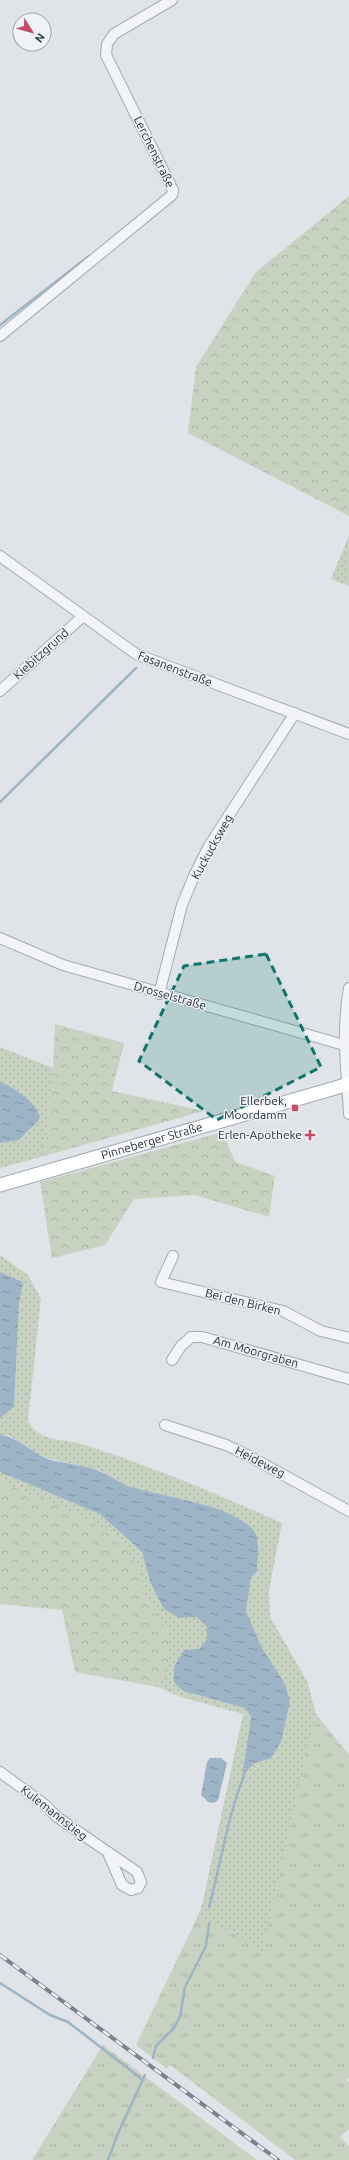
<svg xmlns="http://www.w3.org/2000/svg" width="349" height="2160" font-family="Ubuntu,sans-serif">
<defs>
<pattern id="grass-tufts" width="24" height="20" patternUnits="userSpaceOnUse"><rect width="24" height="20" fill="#c7d2c1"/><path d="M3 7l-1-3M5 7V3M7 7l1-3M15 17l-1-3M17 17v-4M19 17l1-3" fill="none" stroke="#abb5a7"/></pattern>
<pattern id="forest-crowns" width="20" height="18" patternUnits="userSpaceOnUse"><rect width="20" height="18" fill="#c7d2c1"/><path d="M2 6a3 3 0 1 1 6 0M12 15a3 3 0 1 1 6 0" fill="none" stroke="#abb5a7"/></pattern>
<pattern id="park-dots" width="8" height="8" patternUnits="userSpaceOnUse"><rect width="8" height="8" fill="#c7d2c1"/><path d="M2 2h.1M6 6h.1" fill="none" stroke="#abb5a7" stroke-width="1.8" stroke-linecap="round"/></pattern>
<pattern id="water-ripples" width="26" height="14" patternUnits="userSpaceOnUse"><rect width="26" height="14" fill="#9db3c6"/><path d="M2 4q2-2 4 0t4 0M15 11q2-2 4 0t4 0" fill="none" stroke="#8092a2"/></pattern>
</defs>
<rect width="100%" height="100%" fill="#e0e4e8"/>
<g fill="url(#grass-tufts)">
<polygon points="316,1714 349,1755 349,2078 347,2080 349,2082 349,2129 340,2137 349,2146 349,2160 295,2160 170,2065 167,2069 136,2045 197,1918 204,1922 232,1932 262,1951"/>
<polygon points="103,2045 257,2160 32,2160"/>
</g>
<g fill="url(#forest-crowns)">
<polygon points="349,196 349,516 188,433 196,367 256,272"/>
<polygon points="55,1024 124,1043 112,1091 204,1111 44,1156 53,1068"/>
<polygon points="223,1132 235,1162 275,1176 269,1217 195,1195 134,1199 105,1245 52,1258 40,1182"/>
<polygon points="0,1481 85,1518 117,1537 138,1566 145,1595 169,1633 169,1659 158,1687 75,1672 62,1610 0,1604"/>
</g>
<g fill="url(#park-dots)">
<polygon points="349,535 349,586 331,579"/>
<polygon points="0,1047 53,1068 44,1156 0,1168 0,1143 19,1140 36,1123 33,1104 16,1091 0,1082"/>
<path d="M0,1255L28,1275L41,1299L28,1421C40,1443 63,1438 84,1445C151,1466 217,1494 282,1523L269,1591L270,1617L307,1681L316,1714L262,1952L232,1932L204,1922L197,1918L202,1905L243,1714L181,1697L158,1687L169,1659V1633L145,1595L138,1566L117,1537L85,1518L0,1481V1472L100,1514L142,1552L147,1567L179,1618L197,1617L207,1627V1639L199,1649L183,1691L245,1708L251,1717L243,1778L253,1764L271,1758L284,1682L262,1648L246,1611L251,1578L257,1571L259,1541L128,1486L101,1471L47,1458L30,1451L10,1436L0,1435V1418L14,1407L19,1304L23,1282L0,1272Z"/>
</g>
<g fill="url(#water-ripples)">
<path d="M0,1082C16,1089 34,1100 40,1117L38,1121L19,1140L0,1143Z"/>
<polygon points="0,1272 23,1282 19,1304 14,1407 0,1418"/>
<path d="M0,1435C19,1437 32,1454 51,1460C67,1464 86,1465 101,1472C111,1476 119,1482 128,1486C160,1497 232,1504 253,1530C262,1540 257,1559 257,1571L251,1578L246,1611L262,1648L284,1682L290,1701L281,1742L271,1758L253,1764L242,1778L251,1717L245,1708L183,1691L174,1682V1667L184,1650L199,1649L207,1639V1627L197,1617L179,1618L164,1609L151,1584L142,1552L100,1514L0,1472Z"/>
<polygon points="210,1758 221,1758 227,1763 218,1800 214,1803 208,1802 201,1795 207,1762"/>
</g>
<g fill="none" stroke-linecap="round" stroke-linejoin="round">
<g stroke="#9db3c6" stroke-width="2.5">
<polyline points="0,325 89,256"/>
<polyline points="0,802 136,668"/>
<path d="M209,1907C221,1864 227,1818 244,1776"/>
<polyline points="0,1983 50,2015 68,2022 143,2080"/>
<polyline points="153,2058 156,2046 173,2029 180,2017 185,1987 206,1946 209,1924"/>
<polyline points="108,2160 119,2131 145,2075"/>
</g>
<defs>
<g id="minor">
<polyline points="0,336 172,195 173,190 106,55 107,44 114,34 172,0"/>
<polyline points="0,556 136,654 349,734"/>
<polyline points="0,691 82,617"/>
<polyline points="0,938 63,965 344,1045"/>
<path d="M349,988C341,1033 347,1070 349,1114"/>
<polyline points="159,994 182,905 194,876 209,846 295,713"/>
<polyline points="173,1256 161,1282 283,1311 321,1331 349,1338"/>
<polyline points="172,1360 181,1346 191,1337 202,1337 349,1379"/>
<polyline points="165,1425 226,1445 249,1456 349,1511"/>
<polyline points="0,1772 44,1804 57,1817 137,1872 141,1882 138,1888 131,1890 122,1885 108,1853"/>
</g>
<g id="major">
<path id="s1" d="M0,1185L349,1084"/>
</g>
</defs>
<use href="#minor" stroke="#a5abb2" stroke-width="12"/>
<use href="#major" stroke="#a0a9b3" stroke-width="15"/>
<use href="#minor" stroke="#f2f4f7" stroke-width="10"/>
<use href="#major" stroke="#fff" stroke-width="13"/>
<defs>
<polyline id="rail" points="0,1955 278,2160"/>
</defs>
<use href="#rail" stroke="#7a8491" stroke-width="4"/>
<use href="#rail" stroke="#eff2f6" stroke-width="2.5" stroke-dasharray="8" stroke-linecap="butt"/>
</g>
<path fill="#0f766e" fill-opacity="0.2" stroke="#0f766e" stroke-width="3" stroke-dasharray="8 5" stroke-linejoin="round" d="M266,954L321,1067L217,1120L139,1061L184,966Z"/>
<g fill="#c74b66" stroke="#eff2f6" stroke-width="1.5">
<rect x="291" y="1104" width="8" height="8" rx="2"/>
<path d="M308 1129h4v4h4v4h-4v4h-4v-4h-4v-4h4z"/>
</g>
<g text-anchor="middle" stroke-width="3" stroke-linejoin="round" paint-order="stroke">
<g font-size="12" fill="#29323f" stroke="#eff2f6">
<text transform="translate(154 152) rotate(64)" y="4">Lerchenstraße</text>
<text transform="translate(41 654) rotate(-42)" y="4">Kiebitzgrund</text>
<text transform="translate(175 669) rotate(21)" y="4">Fasanenstraße</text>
<text transform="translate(212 847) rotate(-61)" y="4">Kuckucksweg</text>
<text transform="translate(170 996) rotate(16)" y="4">Drosselstraße</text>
<text dy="4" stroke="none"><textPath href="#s1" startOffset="158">Pinneberger Straße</textPath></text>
<text transform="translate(243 1302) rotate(14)" y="4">Bei den Birken</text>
<text transform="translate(256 1352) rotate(16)" y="4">Am Moorgraben</text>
<text transform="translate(260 1462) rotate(27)" y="4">Heideweg</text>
<text transform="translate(54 1813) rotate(38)" y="4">Kulemannstieg</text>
</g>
<g font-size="12" fill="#29323f" stroke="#eff2f6" text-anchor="end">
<text x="287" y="1105">Ellerbek,<tspan x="287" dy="14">Moordamm</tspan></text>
<text x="302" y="1139">Erlen-Apotheke</text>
</g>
</g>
<g transform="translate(32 32) rotate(127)"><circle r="19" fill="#eff2f6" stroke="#a0a5ad"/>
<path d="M0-3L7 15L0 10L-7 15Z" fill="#c74b66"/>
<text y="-6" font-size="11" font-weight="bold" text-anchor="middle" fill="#29323f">N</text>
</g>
</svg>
